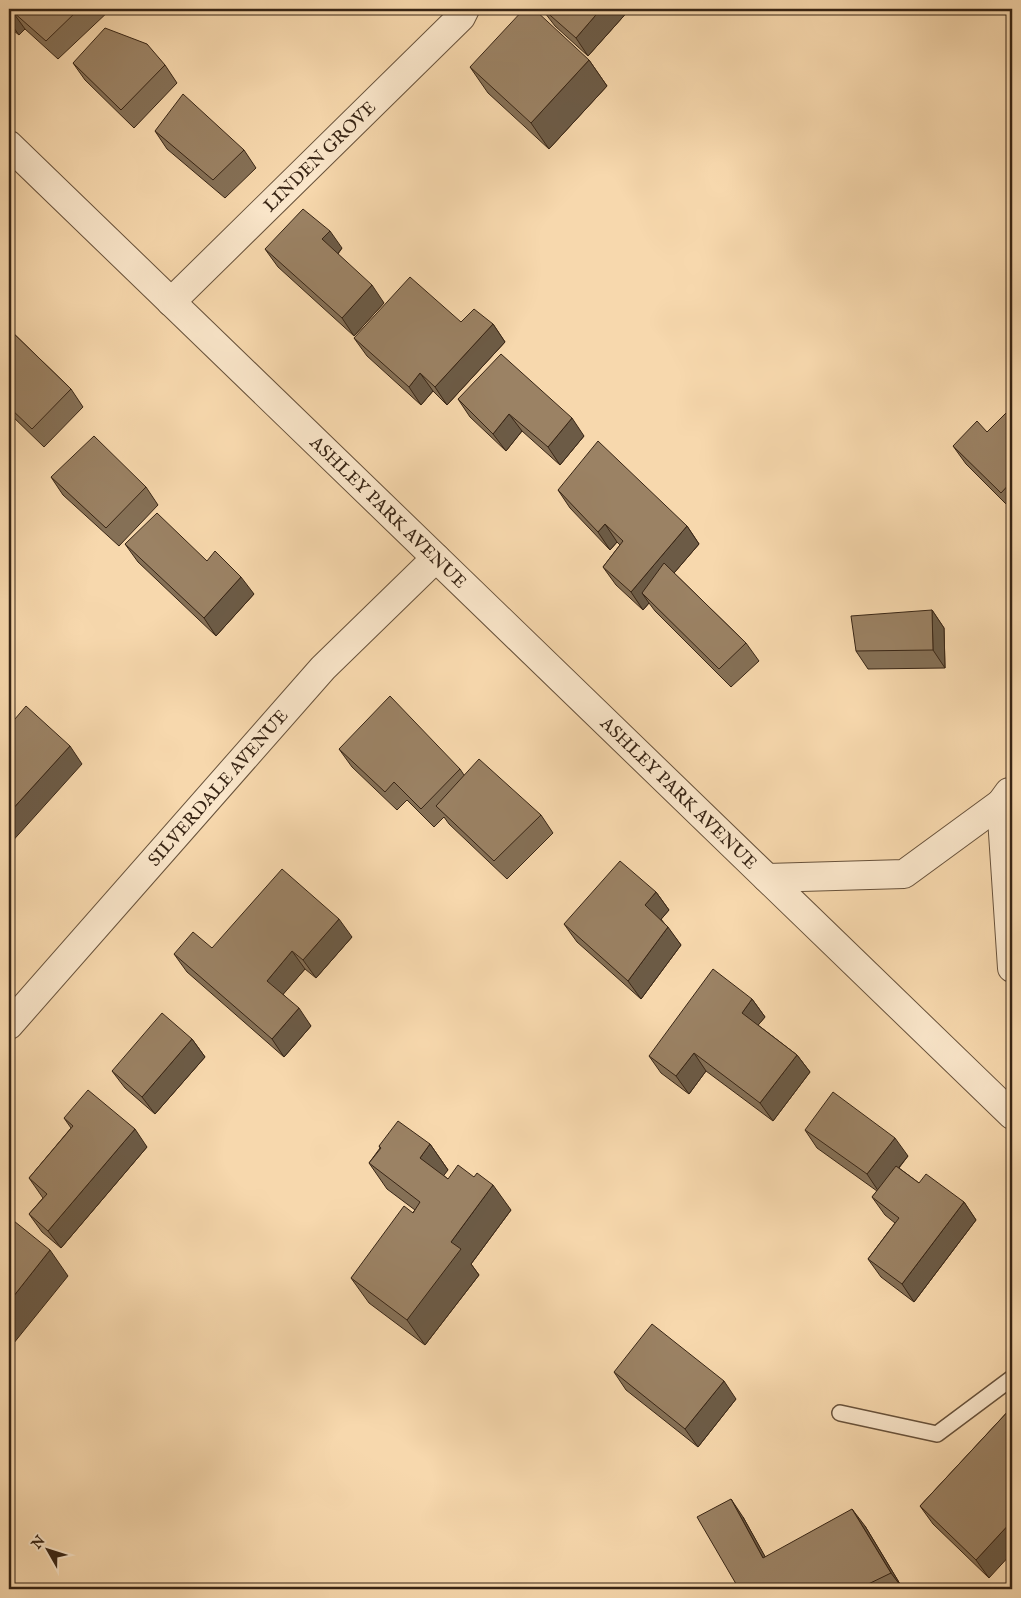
<svg xmlns="http://www.w3.org/2000/svg" width="1021" height="1598" font-family="'IM FELL English',serif">
<rect width="100%" height="100%" fill="#f7d8ad"/>
<filter id="stains"><feTurbulence type="fractalNoise" baseFrequency=".004" numOctaves="4"/><feColorMatrix values="0 0 0 0 .2 0 0 0 0 .09 0 0 0 0 .02 0 0 0 .5 -.17"/></filter>
<radialGradient id="worn" r=".72"><stop offset=".6" stop-color="#630" stop-opacity="0"/><stop offset="1" stop-color="#630" stop-opacity=".3"/></radialGradient>
<g fill="none" stroke-linecap="round" stroke-linejoin="round">
<defs>
<polyline id="service" points="840,1413 937,1434 1012,1378"/>
<g id="minor">
<path id="s1" d="M9,145L1012,1115"/>
<path id="s2" d="M171,302L461,17L465,9"/>
<polyline points="1009,792 1001,803 1012,968"/>
<polyline points="767,878 904,874 1001,803"/>
<path id="s3" d="M9,1025L323,668L436,558"/>
</g>
</defs>
<use href="#service" stroke="#68523b" stroke-width="18"/>
<use href="#minor" stroke="#68523b" stroke-width="30"/>
<use href="#service" stroke="#fae6ca" stroke-width="15"/>
<use href="#minor" stroke="#fae6ca" stroke-width="28"/>
</g>
<g fill="#857056" stroke="#382515">
<polygon points="9,9 111,9 58,59 25,29 19,35 9,27"/>
<polygon points="542,9 630,9 588,56 555,26"/>
<polygon points="589,60 607,86 549,149 488,93 470,67"/>
<polygon points="73,63 165,65 177,83 134,128 85,80"/>
<polygon points="155,131 244,150 256,168 225,198 167,149"/>
<polygon points="342,248 338,254 384,303 354,336 278,267 265,249"/>
<polygon points="461,322 493,324 505,342 447,405 433,391 421,405 367,356 354,338"/>
<polygon points="9,329 71,389 83,407 44,447 9,413"/>
<polygon points="458,399 584,436 560,465 522,431 506,451 470,417"/>
<polygon points="1012,407 1012,510 966,464 953,446 987,432"/>
<polygon points="51,477 146,487 158,505 119,546 63,495"/>
<polygon points="558,490 687,526 699,544 674,573 746,643 759,661 731,687 655,611 649,603 643,610 616,585 603,567 620,545 617,542 610,550 570,508"/>
<polygon points="125,544 207,561 254,594 216,636 138,562"/>
<polygon points="932,610 944,628 945,668 868,669 856,651"/>
<polygon points="339,749 460,769 464,775 541,815 553,833 507,879 449,824 444,817 434,827 407,800 397,810 352,767"/>
<polygon points="656,892 669,910 661,919 681,945 641,999 577,942 564,924"/>
<polygon points="352,937 316,978 305,969 283,994 311,1026 284,1057 187,972 174,954 212,948"/>
<polygon points="752,999 765,1017 758,1025 797,1055 810,1072 773,1121 706,1071 689,1094 661,1073 649,1056"/>
<polygon points="192,1039 205,1057 155,1114 125,1088 112,1071"/>
<polygon points="64,1118 147,1147 61,1248 42,1232 29,1214 43,1198 29,1178 71,1128"/>
<polygon points="805,1130 908,1156 899,1168 919,1183 964,1202 976,1220 914,1302 881,1277 868,1259 895,1223 885,1215 872,1197 877,1191 817,1148"/>
<polygon points="430,1144 448,1170 443,1175 448,1179 511,1210 471,1264 479,1275 425,1345 369,1303 351,1278 415,1210 387,1189 369,1163 380,1148 379,1146"/>
<polygon points="614,1372 736,1399 698,1447 626,1390"/>
<polygon points="1012,1407 989,1578 933,1524 920,1506"/>
<polygon points="743,1517 765,1557 865,1526 903,1589 739,1589"/>
</g>
<g fill="#6c5b46" stroke="#382515">
<polygon points="601,9 630,9 588,56 576,38"/>
<polygon points="12,11 25,29 19,35 9,21 9,14"/>
<polygon points="589,60 607,86 549,149 531,123"/>
<polygon points="330,231 342,248 335,257 322,239"/>
<polygon points="372,285 384,303 354,336 342,318"/>
<polygon points="493,324 505,342 447,405 435,387"/>
<polygon points="420,373 433,391 421,405 409,387"/>
<polygon points="509,414 522,431 506,451 493,434"/>
<polygon points="572,418 584,436 560,465 548,447"/>
<polygon points="605,524 617,542 610,550 598,532"/>
<polygon points="687,526 699,544 650,601 642,593 649,603 643,610 631,592"/>
<polygon points="241,577 254,594 216,636 204,618"/>
<polygon points="932,610 944,628 945,668 933,650"/>
<polygon points="70,746 82,764 9,845 9,813"/>
<polygon points="656,892 669,910 658,923 645,905"/>
<polygon points="339,919 352,937 316,978 303,960"/>
<polygon points="668,927 681,945 641,999 628,981"/>
<polygon points="292,951 305,969 280,998 267,981"/>
<polygon points="752,999 765,1017 754,1030 742,1013"/>
<polygon points="299,1008 311,1026 284,1057 272,1039"/>
<polygon points="192,1039 205,1057 155,1114 142,1097"/>
<polygon points="694,1053 706,1071 689,1094 676,1076"/>
<polygon points="797,1055 810,1072 773,1121 760,1103"/>
<polygon points="135,1129 147,1147 61,1248 48,1231"/>
<polygon points="895,1138 908,1156 879,1192 867,1174"/>
<polygon points="430,1144 448,1170 438,1183 420,1158"/>
<polygon points="493,1185 511,1210 471,1264 479,1275 425,1345 407,1320 451,1242"/>
<polygon points="964,1202 976,1220 914,1302 902,1284"/>
<polygon points="50,1250 68,1276 9,1349 9,1302"/>
<polygon points="724,1381 736,1399 698,1447 685,1429"/>
<polygon points="731,1499 743,1517 776,1576 763,1558"/>
<polygon points="852,1509 865,1526 903,1589 891,1573"/>
<polygon points="1012,1521 1012,1553 989,1578 976,1560"/>
</g>
<g fill="#9b8264" stroke="#382515">
<polygon points="9,9 79,9 46,41 12,11 9,14"/>
<polygon points="524,9 534,9 589,60 531,123 470,67"/>
<polygon points="543,9 601,9 576,38"/>
<polygon points="105,28 147,44 165,65 121,110 73,63"/>
<polygon points="183,94 244,150 213,180 155,131"/>
<polygon points="303,209 330,231 322,239 372,285 342,318 265,249"/>
<polygon points="410,277 461,322 474,309 493,324 435,387 420,373 409,387 354,338"/>
<polygon points="9,329 71,389 32,429 9,407"/>
<polygon points="501,354 572,418 548,447 509,414 493,434 458,399"/>
<polygon points="1012,407 1012,481 1001,493 953,446 977,421 987,432"/>
<polygon points="94,436 146,487 106,528 51,477"/>
<polygon points="598,441 687,526 631,592 603,567 623,541 605,524 598,532 558,490"/>
<polygon points="157,513 207,561 215,551 241,577 204,618 125,544"/>
<polygon points="664,563 746,643 719,669 642,593"/>
<polygon points="932,610 933,650 856,651 851,616"/>
<polygon points="390,696 460,769 421,809 394,782 385,792 339,749"/>
<polygon points="26,706 70,746 9,813 9,726"/>
<polygon points="479,759 541,815 494,861 436,806"/>
<polygon points="620,861 656,892 645,905 668,927 628,981 564,924"/>
<polygon points="282,869 339,919 303,960 292,951 267,981 299,1008 272,1039 174,954 193,932 212,948"/>
<polygon points="713,969 752,999 742,1013 797,1055 760,1103 694,1053 676,1076 649,1056"/>
<polygon points="162,1013 192,1039 142,1097 112,1071"/>
<polygon points="88,1090 135,1129 48,1231 29,1214 47,1194 29,1178 73,1126 64,1118"/>
<polygon points="833,1092 895,1138 867,1174 805,1130"/>
<polygon points="398,1121 430,1144 420,1158 448,1179 458,1165 474,1177 477,1173 493,1185 451,1242 461,1249 407,1320 351,1278 404,1206 413,1213 420,1202 369,1163 381,1148 379,1146"/>
<polygon points="896,1166 919,1183 926,1174 964,1202 902,1284 868,1259 899,1218 872,1197"/>
<polygon points="9,1217 50,1250 9,1302"/>
<polygon points="652,1324 724,1381 685,1429 614,1372"/>
<polygon points="1012,1407 1012,1521 976,1560 920,1506"/>
<polygon points="731,1499 763,1558 852,1509 891,1573 858,1589 739,1589 697,1517"/>
</g>
<g text-anchor="middle" stroke-width="4.5" stroke-linejoin="round" paint-order="stroke">
<g font-size="18" fill="#382515" stroke="#fae6ca">
<text dy="6" stroke="none"><textPath href="#s2" startOffset="208">LINDEN GROVE</textPath></text>
<text dy="6" stroke="none"><textPath href="#s1" startOffset="528">ASHLEY PARK AVENUE</textPath></text>
<text dy="6" stroke="none"><textPath href="#s3" startOffset="316">SILVERDALE AVENUE</textPath></text>
<text dy="6" stroke="none"><textPath href="#s1" startOffset="932">ASHLEY PARK AVENUE</textPath></text>
</g>
</g>
<rect width="1021" height="1598" fill="none" stroke="#f7d8ad" stroke-width="30"/>
<rect x="10" y="10" width="1001" height="1578" fill="none" stroke="#382515" stroke-width="2.5"/>
<rect x="15" y="15" width="991" height="1568" fill="none" stroke="#382515"/>
<g transform="translate(48 1550) rotate(309)" stroke="#fae6ca" stroke-width="4" paint-order="stroke">
<path d="M0-4L9 19L0 12L-9 19Z" fill="#382515"/>
<text y="-8" font-size="14" font-weight="bold" text-anchor="middle" fill="#382515">N</text>
</g>
<rect width="100%" height="100%" filter="url(#stains)"/>
<rect width="100%" height="100%" fill="url(#worn)"/>
</svg>
